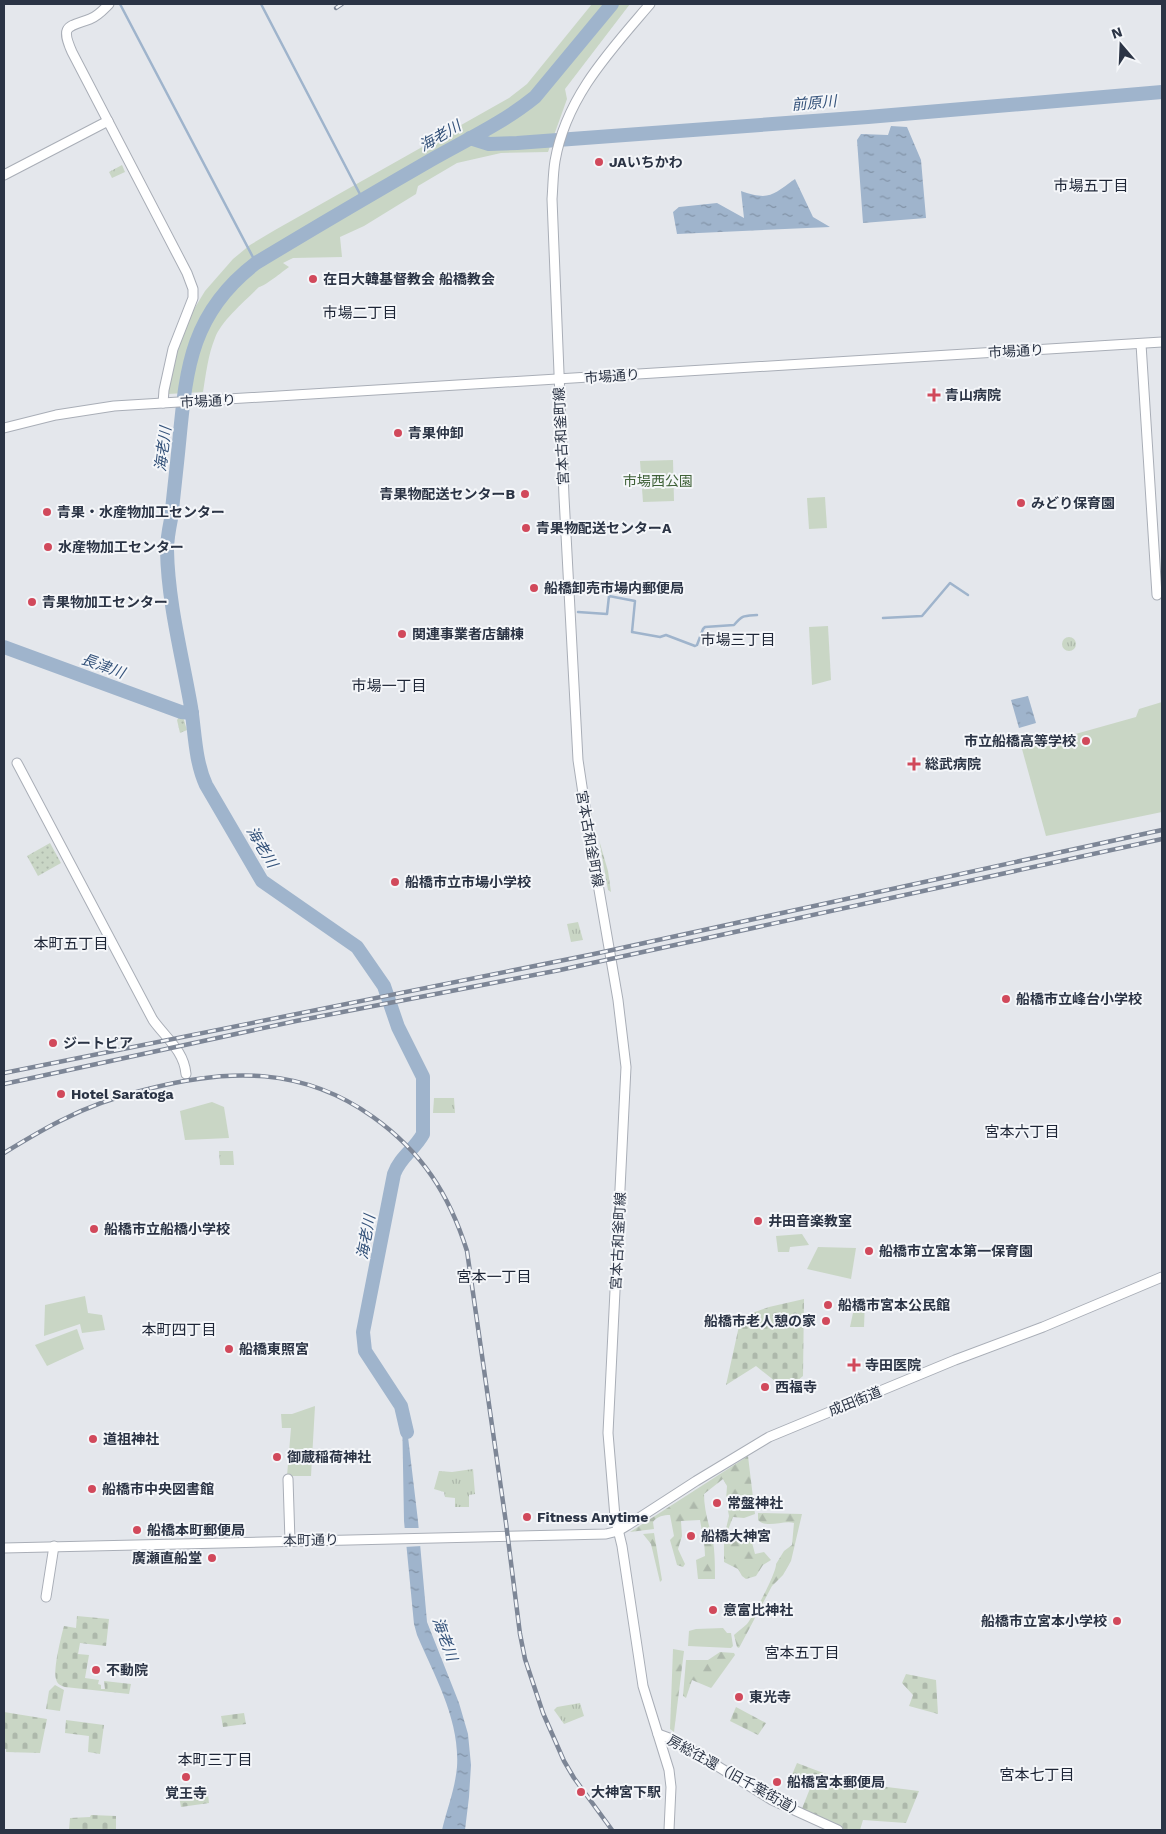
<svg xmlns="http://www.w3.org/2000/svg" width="1166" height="1834" font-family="'Work Sans','Noto Sans JP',sans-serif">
<defs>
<pattern id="grass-tufts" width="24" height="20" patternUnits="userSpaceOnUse" patternTransform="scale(1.25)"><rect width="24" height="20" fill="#c9d6c5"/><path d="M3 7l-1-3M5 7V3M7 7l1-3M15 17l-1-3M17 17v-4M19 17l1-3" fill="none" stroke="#adb8ab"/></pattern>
<pattern id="forest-firs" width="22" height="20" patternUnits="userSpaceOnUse" patternTransform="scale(1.25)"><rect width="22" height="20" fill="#c9d6c5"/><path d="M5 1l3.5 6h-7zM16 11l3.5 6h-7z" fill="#adb8ab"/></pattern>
<pattern id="cemetery-stones" width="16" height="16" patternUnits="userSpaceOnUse" patternTransform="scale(1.25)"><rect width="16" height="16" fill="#c9d6c5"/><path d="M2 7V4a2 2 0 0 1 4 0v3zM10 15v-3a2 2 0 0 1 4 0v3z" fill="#adb8ab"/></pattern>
<pattern id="garden-dots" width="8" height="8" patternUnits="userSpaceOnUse" patternTransform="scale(1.25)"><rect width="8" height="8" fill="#c9d6c5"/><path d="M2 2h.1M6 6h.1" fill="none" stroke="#adb8ab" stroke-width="1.8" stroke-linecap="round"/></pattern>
<pattern id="water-ripples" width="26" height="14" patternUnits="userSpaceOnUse" patternTransform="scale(1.25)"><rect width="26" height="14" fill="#9fb4cc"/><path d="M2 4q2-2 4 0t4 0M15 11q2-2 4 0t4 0" fill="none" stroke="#8293a7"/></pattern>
</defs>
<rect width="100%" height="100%" fill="#e4e7ec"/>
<g fill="url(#grass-tufts)">
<polygon points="122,165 125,172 112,178 109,172"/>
<circle cx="1069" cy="644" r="7"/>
<polygon points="599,840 608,871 611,892 608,890"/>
<polygon points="578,922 583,940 571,942 567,924"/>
<polygon points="434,1098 454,1098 455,1113 433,1113"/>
<polygon points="219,1151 233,1151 234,1165 220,1165"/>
<polygon points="473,1469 475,1494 469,1495 469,1507 455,1507 455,1498 445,1497 444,1492 434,1489 439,1471 452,1472"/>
<polygon points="580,1703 584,1716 564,1724 554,1710 557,1707"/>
</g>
<g fill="url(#forest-firs)">
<path d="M748,1456L755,1514L744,1518L733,1517L728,1530L734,1534L745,1532L750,1535L755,1554L764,1552L771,1560L763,1565L756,1576L746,1579L742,1576L738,1569L724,1562V1537L729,1516L726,1500L727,1486L723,1479L704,1494C704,1506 707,1520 711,1532C715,1546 715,1564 715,1579H698L696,1560L705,1556C705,1544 702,1532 700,1520L681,1521L682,1536L678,1549L685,1564L683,1567L677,1565L670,1540L674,1536L670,1515C664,1515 657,1516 653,1522L654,1529L630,1532Z"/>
<path d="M758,1513L802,1514L791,1561L783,1575L772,1586L739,1648L737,1647L734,1635C738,1631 743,1628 747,1624C753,1617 777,1572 776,1564L784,1551L792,1545L794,1523C783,1520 767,1529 758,1520Z"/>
<polygon points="654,1533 662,1580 660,1582 651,1544 643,1534"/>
<polygon points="673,1649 684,1651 674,1732 670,1729"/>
<polygon points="720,1652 734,1653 735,1655 712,1687 711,1688 692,1680 686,1698 683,1696 686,1660 708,1660"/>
</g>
<g fill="url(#cemetery-stones)">
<polygon points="804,1299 803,1376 786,1390 756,1366 726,1385 741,1317 769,1307"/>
<path d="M77,1616L109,1619L106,1646L80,1643L78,1654L89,1655L85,1678L99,1680L98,1684L101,1685V1689H105L104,1681L131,1684L129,1694L65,1687C61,1686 57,1684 56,1679C53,1669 61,1637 64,1626L76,1628Z"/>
<polygon points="906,1674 936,1680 938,1714 909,1706 913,1695 902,1683"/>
<polygon points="55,1685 64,1690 60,1711 46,1709 49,1691"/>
<polygon points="736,1707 766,1723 758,1735 730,1721"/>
<polygon points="4,1712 47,1719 40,1753 6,1752 6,1749 4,1749"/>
<polygon points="244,1713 246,1724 223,1727 221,1716"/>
<polygon points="66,1720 104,1725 100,1754 88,1752 89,1736 65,1733"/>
<polygon points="797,1763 847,1782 919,1791 906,1823 863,1820 860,1830 845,1830 801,1811 811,1786 791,1777"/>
<polygon points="207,1786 209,1803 181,1807 178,1791"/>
<polygon points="91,1815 116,1816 116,1830 69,1830 70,1818 90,1817"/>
</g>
<g fill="#c9d6c5">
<path d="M592,4H630L565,89L567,99L548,152L501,153L457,163L418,186L416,194L364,226L340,237L342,257L293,258L283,263L289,267C282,272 265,286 259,287C246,300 221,321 215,338C208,355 206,374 203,392L168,394L174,358L185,324L205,291L233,259L250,245L275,230L509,98L527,84Z"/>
<polygon points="673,460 674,501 643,502 640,461"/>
<polygon points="825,497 827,528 809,529 807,498"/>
<polygon points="828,626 831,680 812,685 809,627"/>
<polygon points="1162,702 1162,812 1046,836 1022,749 1136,717 1139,709"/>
<polygon points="212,1102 224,1107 229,1138 185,1140 180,1111"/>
<polygon points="802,1234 809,1245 790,1247 789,1252 778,1252 776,1236"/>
<polygon points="818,1247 856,1248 851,1279 807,1269"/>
<polygon points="85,1296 88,1313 102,1315 105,1330 82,1333 80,1324 44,1336 45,1305"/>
<polygon points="856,1299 865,1300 864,1327 850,1327"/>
<polygon points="77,1329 84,1349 47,1366 35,1345"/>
<polygon points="315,1406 311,1476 287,1476 291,1428 282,1428 281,1414 292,1414"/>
<polygon points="723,1628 727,1633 731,1633 733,1646 731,1648 688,1646 689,1631 696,1629"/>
</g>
<g fill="url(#garden-dots)">
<polygon points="180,716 183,717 187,730 180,733 177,720"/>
<polygon points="50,843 61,863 38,876 27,856"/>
</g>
<g fill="url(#water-ripples)">
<polygon points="891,126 907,127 921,160 926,218 863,223 857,140 861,134 888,135"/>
<path d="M795,179L813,217L830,227L677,234L673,212L679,207L717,203L744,218L741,191C770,201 772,195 795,179Z"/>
<polygon points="1028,696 1036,723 1019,728 1011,700"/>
<path d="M402,1411L406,1420L418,1521L427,1622L459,1703L468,1734L471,1765L469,1797L465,1830H442C447,1809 455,1789 457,1767C460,1720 435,1677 417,1635L414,1624L404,1521Z"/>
</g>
<polygon fill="#e4e7ec" points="404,1528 421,1528 422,1546 404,1547"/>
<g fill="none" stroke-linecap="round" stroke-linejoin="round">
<g stroke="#9fb4cc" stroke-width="2.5">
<polyline points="120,4 256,263"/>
<polyline points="261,4 363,200"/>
<path d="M578,612L607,614L609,596L635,601L632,632L660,637L666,635L695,646L697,645L703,629L705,627L734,625C743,615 743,616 757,615"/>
<polyline points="883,618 922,616 950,583 968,595"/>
</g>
<g stroke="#9fb4cc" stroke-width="14">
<polyline points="470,138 489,144 517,143 868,117 1162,92"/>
<polyline points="4,647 181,712 192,713"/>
<path d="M407,1432L401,1406L365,1351L363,1332L394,1174C400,1157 415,1149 423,1134V1077L398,1027L384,986L357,947L262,881L206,785C195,761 195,733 191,707C182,655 168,603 167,550C167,540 169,529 171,519C173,501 175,482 177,463C186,380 184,318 256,263C314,228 372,194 431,160C466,140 503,123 535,97L612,4"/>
</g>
<defs>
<g id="secondary">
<path d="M109,4C103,10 98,16 90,19C68,27 60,25 72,52L187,273L193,289V298L173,349L164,390L163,403"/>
<path d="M650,4C610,51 566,97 555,161C553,173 553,187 552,199L564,497L578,760L587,820L618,1000L626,1067L608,1433L615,1517L622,1546L643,1686L669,1770L671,1787L669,1830"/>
<polyline points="4,175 108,121"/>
<polyline points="1141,344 1157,595"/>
<polyline points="4,428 56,415 114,406 1162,342"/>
<path d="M17,763L153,1020C166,1038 184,1051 186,1074"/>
<polyline points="288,1479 290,1541"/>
<polyline points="4,1548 606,1534 618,1531 628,1525 696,1481 769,1437 955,1360 1043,1327 1162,1277"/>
<polyline points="46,1597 54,1546"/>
<polyline points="658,1734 677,1741 772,1800 838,1830"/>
</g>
</defs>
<use href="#secondary" stroke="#a9aeb7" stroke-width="11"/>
<use href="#secondary" stroke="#fff" stroke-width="9"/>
<defs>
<g id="rail">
<polyline points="336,8 342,4"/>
<polyline points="4,1073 594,954 1162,830"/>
<polyline points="4,1084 296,1021 560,970 1162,839"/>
<path d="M4,1153C22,1142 40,1131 60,1121C87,1107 118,1096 148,1089C229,1068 303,1067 373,1117C422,1152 449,1194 467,1251L506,1523L520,1634L525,1659L543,1713L564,1761L574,1778L612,1830"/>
</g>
</defs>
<use href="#rail" stroke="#7d8696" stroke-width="4.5"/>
<use href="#rail" stroke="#f4f6f9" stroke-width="2.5" stroke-dasharray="8" stroke-linecap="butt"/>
</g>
<g fill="#d1495b" stroke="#f4f6f9" stroke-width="2">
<circle cx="599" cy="162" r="5"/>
<circle cx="313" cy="279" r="5"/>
<path d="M931.5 387.5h5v5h5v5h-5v5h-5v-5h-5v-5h5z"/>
<circle cx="398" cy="433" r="5"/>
<circle cx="525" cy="494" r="5"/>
<circle cx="1021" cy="503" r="5"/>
<circle cx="47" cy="512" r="5"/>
<circle cx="526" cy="528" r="5"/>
<circle cx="48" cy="547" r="5"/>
<circle cx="534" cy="588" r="5"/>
<circle cx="32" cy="602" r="5"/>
<circle cx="402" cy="634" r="5"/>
<circle cx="1086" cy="741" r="5"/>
<path d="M911.5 756.5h5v5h5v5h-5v5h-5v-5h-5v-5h5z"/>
<circle cx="395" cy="882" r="5"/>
<circle cx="1006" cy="999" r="5"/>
<circle cx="53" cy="1043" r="5"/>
<circle cx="61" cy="1094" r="5"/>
<circle cx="758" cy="1221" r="5"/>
<circle cx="94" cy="1229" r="5"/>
<circle cx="869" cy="1251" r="5"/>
<circle cx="828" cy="1305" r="5"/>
<circle cx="826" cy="1321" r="5"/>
<circle cx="229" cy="1349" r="5"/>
<path d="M851.5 1357.5h5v5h5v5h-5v5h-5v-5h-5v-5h5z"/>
<circle cx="765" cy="1387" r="5"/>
<circle cx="93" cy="1439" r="5"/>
<circle cx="277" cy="1457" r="5"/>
<circle cx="92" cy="1489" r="5"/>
<circle cx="717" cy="1503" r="5"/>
<circle cx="527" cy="1517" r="5"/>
<circle cx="137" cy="1530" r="5"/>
<circle cx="691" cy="1536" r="5"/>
<circle cx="212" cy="1558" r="5"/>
<circle cx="713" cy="1610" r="5"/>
<circle cx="1117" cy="1621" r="5"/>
<circle cx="96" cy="1670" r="5"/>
<circle cx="739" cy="1697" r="5"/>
<circle cx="186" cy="1777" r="5"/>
<circle cx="777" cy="1782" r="5"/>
<circle cx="581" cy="1792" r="5"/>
</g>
<g text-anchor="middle" stroke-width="4" stroke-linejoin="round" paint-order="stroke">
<g font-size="14" font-weight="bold" fill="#2b3445" stroke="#f4f6f9" text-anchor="start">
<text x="609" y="167">JAいちかわ</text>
<text x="323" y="284">在日大韓基督教会 船橋教会</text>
<text x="945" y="400">青山病院</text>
<text x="408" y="438">青果仲卸</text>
<text x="515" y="499" text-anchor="end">青果物配送センターB</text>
<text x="1031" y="508">みどり保育園</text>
<text x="57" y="517">青果・水産物加工センター</text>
<text x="536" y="533">青果物配送センターA</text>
<text x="58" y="552">水産物加工センター</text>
<text x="544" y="593">船橋卸売市場内郵便局</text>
<text x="42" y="607">青果物加工センター</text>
<text x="412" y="639">関連事業者店舗棟</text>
<text x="1076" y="746" text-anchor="end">市立船橋高等学校</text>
<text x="925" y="769">総武病院</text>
<text x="405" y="887">船橋市立市場小学校</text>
<text x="1016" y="1004">船橋市立峰台小学校</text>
<text x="63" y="1048">ジートピア</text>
<text x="71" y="1099">Hotel Saratoga</text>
<text x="768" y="1226">井田音楽教室</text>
<text x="104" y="1234">船橋市立船橋小学校</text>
<text x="879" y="1256">船橋市立宮本第一保育園</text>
<text x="838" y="1310">船橋市宮本公民館</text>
<text x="816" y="1326" text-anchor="end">船橋市老人憩の家</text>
<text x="239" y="1354">船橋東照宮</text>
<text x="865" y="1370">寺田医院</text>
<text x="775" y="1392">西福寺</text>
<text x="103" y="1444">道祖神社</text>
<text x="287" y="1462">御蔵稲荷神社</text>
<text x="102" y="1494">船橋市中央図書館</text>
<text x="727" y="1508">常盤神社</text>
<text x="537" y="1522">Fitness Anytime</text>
<text x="147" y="1535">船橋本町郵便局</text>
<text x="701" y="1541">船橋大神宮</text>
<text x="202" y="1563" text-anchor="end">廣瀬直船堂</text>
<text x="723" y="1615">意富比神社</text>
<text x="1107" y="1626" text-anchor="end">船橋市立宮本小学校</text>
<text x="106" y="1675">不動院</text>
<text x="749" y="1702">東光寺</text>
<text x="787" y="1787">船橋宮本郵便局</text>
<text x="591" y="1797">大神宮下駅</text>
<text x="186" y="1798" text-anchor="middle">覚王寺</text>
</g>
<g font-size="14" fill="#2b3445" stroke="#f4f6f9">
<text transform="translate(1016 351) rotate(-3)" y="5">市場通り</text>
<text transform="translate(612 376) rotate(-4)" y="5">市場通り</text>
<text transform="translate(208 401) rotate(-3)" y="5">市場通り</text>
<text transform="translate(561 436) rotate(-93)" y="5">宮本古和釜町線</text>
<text transform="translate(590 839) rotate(80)" y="5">宮本古和釜町線</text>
<text transform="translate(618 1241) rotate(-87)" y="5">宮本古和釜町線</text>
<text transform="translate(855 1401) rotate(-22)" y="5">成田街道</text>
<text transform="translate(311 1540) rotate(-1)" y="5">本町通り</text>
<text transform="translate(736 1776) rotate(29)" y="5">房総往還（旧千葉街道）</text>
</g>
<g font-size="14" fill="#3f6138" stroke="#f4f6f9">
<text x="658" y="486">市場西公園</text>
</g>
<g font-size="15" font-style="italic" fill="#34527a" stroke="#f4f6f9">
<text transform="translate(814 103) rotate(-5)" y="5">前原川</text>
<text transform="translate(440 136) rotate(-30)" y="5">海老川</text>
<text transform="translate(163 449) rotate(-83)" y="5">海老川</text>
<text transform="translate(103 666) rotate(20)" y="5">長津川</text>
<text transform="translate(262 847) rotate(59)" y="5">海老川</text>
<text transform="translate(366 1237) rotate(-80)" y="5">海老川</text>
<text transform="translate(445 1639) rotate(70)" y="5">海老川</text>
</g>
<g font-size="15" fill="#1d2536" stroke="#f4f6f9">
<text x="1091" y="191">市場五丁目</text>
<text x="360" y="318">市場二丁目</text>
<text x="738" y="645">市場三丁目</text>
<text x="389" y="691">市場一丁目</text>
<text x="71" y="949">本町五丁目</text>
<text x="1022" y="1137">宮本六丁目</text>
<text x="494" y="1282">宮本一丁目</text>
<text x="179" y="1335">本町四丁目</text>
<text x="802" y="1658">宮本五丁目</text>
<text x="215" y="1765">本町三丁目</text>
<text x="1037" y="1780">宮本七丁目</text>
</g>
</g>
<rect width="1166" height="1834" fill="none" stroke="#2b3445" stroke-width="10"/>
<g transform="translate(1121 45) rotate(341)" stroke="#f4f6f9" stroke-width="4" paint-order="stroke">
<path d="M0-4L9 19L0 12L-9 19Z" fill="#2b3445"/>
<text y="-8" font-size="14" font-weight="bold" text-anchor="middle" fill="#2b3445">N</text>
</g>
</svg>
